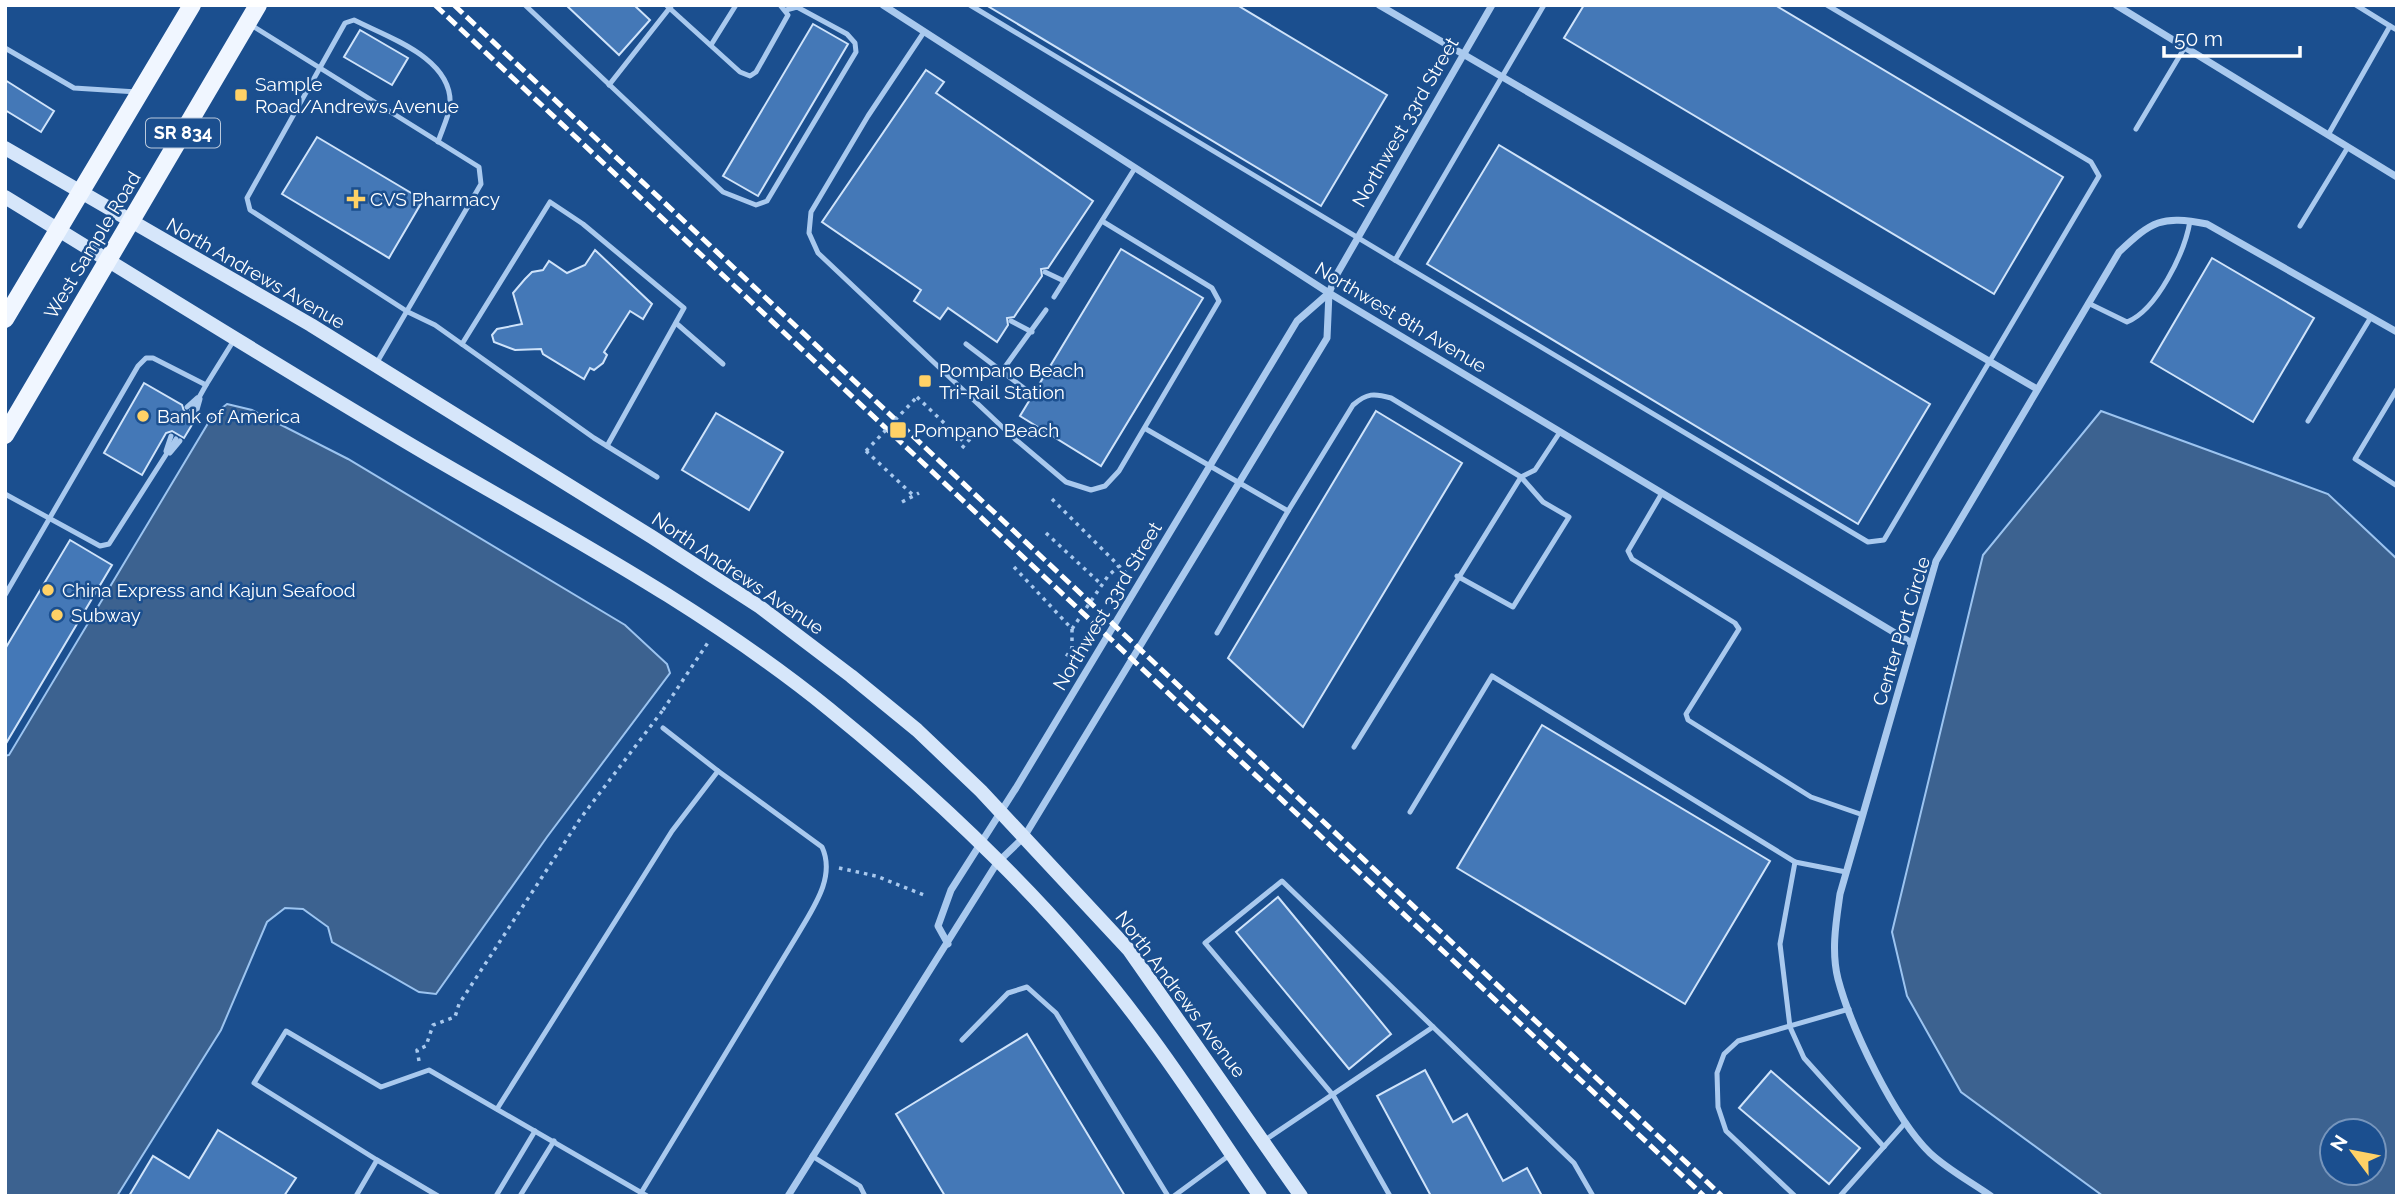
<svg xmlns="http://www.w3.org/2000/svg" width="2402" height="1201" font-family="Raleway,sans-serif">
<rect width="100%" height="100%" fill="#1b4f8f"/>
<g fill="#3c6290" stroke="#9cc4f0" stroke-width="2" fill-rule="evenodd">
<polygon points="227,404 252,410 348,459 625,625 667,664 670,673 547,837 436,994 419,992 332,942 328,927 303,909 285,908 267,922 221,1030 117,1196 5,1196 5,756 9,755 213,415"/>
<path d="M2101,411L2328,494L2397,559V1196H2103L1961,1092L1907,996L1892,932L1983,555ZM2332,1131H2374V1173H2332Z"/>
</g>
<g fill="#4478b7" stroke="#cfe3fa" stroke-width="2">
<polygon points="566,5 634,5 650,20 619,55"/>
<polygon points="986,5 1237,5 1387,95 1321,206"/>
<polygon points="1584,5 1775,5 2063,177 1994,294 1564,38"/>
<polygon points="813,24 848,44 758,196 723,176"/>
<polygon points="360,30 408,58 392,85 344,57"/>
<polygon points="926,70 944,82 936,93 1093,201 1048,268 1041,269 1042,276 1014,317 1007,318 1008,325 997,342 948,308 940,319 914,301 921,290 822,222"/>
<polygon points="5,80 54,111 41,132 5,110"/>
<polygon points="317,137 423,200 389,258 282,194"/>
<polygon points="1499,145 1930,404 1858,524 1427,264"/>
<polygon points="1121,249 1203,298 1101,466 1020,416"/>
<polygon points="595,250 652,304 643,319 630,311 604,352 607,355 603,363 594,370 590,368 584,379 543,354 541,349 515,350 494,342 492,335 497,329 522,324 513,293 525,279 532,272 543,270 549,261 567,273 585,265"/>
<polygon points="2212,258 2314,318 2253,422 2151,362"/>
<polygon points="144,383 182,405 184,411 196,418 184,438 172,431 166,433 142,475 104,453"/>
<polygon points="1376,411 1462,463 1303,727 1228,658"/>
<polygon points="716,413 783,452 749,510 682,470"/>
<polygon points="70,540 112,565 5,745 5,649"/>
<polygon points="1542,725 1770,861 1685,1004 1457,868"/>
<polygon points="1278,897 1391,1034 1349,1069 1236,932"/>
<polygon points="1027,1034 1125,1196 945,1196 896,1114"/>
<polygon points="1425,1070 1453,1122 1467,1114 1503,1181 1527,1168 1542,1196 1431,1196 1377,1096"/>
<polygon points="1771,1071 1860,1148 1829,1184 1739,1108"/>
<polygon points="218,1130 296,1178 284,1196 129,1196 153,1156 189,1178"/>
</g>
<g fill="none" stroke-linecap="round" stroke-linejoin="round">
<g stroke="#a9c9ee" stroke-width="3.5" stroke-dasharray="3.5 5" stroke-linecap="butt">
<polyline points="917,397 966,444"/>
<polyline points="962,448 978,430"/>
<polyline points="866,451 915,497"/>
<polyline points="1052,499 1126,573"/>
<polyline points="902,502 919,493"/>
<polyline points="1046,533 1102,585"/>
<polyline points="1014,567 1072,629 1072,648 1066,657"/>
<polyline points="1072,629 1108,576 1119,566"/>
<polyline points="663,710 709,641"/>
<polyline points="839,868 876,876 924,895"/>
<polyline points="419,1061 417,1050 426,1046 433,1025 455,1017 459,1004 580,819 663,710"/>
</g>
<g stroke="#a9c9ee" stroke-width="5">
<polyline points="525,5 723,192 756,205 767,201 856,52 855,43 847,34 797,7 786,10"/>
<polyline points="666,5 740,72 750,76 756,72 788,15 780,5"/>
<polyline points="970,5 1395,260 1544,5"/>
<polyline points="2356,5 2390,26"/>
<polyline points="251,25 479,167 481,184 376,364"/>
<polyline points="924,32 868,116 811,212 809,233 818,253 1015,439 1066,482 1091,490 1105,486 1119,471 1219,301 1212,288 1102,221"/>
<polyline points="711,45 736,5"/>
<polyline points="5,48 74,88 137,92"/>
<polyline points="609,85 672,5"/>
<polyline points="2136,129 2185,47"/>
<polyline points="2328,135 2390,26 2397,30"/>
<path d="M438,142C442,130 448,118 450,106C454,58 387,37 354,20L345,23L247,198L250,210L408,312L435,325L594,438L657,477"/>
<polyline points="2300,226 2348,147"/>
<polyline points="1395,260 1868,542 1884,540 2099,176 2091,162 1827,5"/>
<polyline points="1045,272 1064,281"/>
<polyline points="1054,297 1135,168"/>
<path d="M2088,303L2127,322C2157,310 2185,252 2190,221"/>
<polyline points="1011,321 1032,332"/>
<polyline points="676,323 723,364"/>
<polyline points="462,344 550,202 583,224 684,308 607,446"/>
<polyline points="966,344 1025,389"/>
<polyline points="1002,371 1046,310"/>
<polyline points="2397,389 2355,459 2397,486"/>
<polyline points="187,407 197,398"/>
<polyline points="192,410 206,385"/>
<polyline points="196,413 200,399"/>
<polyline points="2308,421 2371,317"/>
<polyline points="1146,429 1288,511 1217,633"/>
<polyline points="166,451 171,436"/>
<polyline points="170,453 180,441"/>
<polyline points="1662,493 1628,551 1632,559 1735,623 1739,629 1686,714 1688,720 1811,797 1863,815"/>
<polyline points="5,494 100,546 109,544 176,439"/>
<path d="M1288,511L1353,405C1367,393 1374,393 1391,398L1521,477L1535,470L1560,432"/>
<polyline points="5,595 138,366 146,358 153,358 206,385 234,340"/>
<polyline points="663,728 718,771"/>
<polyline points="1354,747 1521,477 1543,502 1569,517 1513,607 1457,576"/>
<polyline points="1410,812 1492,676 1795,862"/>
<polyline points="1846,872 1795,862 1780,944 1790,1027 1804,1058 1884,1147"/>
<polyline points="962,1040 1008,993 1027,987 1056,1013 1168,1196"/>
<path d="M497,1109L672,831L718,771L822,847C836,877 813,908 798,934L641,1193"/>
<polyline points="1265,1140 1433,1027"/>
<polyline points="812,1156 860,1186 865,1196"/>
<polyline points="377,1160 438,1196"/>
<polyline points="356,1196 377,1160 254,1083 286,1031 381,1087 429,1070 647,1196"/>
<polyline points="496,1196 535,1131"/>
<polyline points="520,1196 554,1141"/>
<polyline points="1174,1196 1231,1154"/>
<polyline points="1390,1196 1333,1095 1205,943 1282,881 1574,1163 1593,1196"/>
<polyline points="1795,1196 1726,1131 1718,1107 1717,1073 1724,1054 1738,1041 1849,1009"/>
<polyline points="1840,1196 1905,1123"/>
</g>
<g stroke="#a9c9ee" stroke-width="7">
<polyline points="883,5 1329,293 1910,642"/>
<polyline points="1379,5 2037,389"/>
<polyline points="2116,5 2397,177"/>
<polyline points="948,944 938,926 951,890 1016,788 1297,321 1329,293"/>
<polyline points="788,1196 997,863 1024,837 1327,338 1329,293 1337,274 1492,5"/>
<path d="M1991,1196C1971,1182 1947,1169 1930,1153C1894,1118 1851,1028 1838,979C1831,951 1836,922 1840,894L1936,561L2119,252C2152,221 2161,215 2207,224L2397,332"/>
</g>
<g stroke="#d6e6fa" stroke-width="14">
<polyline points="5,148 311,325 652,537 760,607 851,676 917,730 981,791 1129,950 1301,1196"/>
<path d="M5,197C147,284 287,372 430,456C566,535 707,610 829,709C941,800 1059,912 1144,1028C1185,1082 1221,1140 1260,1196"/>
</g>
<g stroke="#f0f6ff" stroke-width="18">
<polyline points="5,319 192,5"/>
<polyline points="5,435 258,5"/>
</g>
<g stroke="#fff" stroke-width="5" stroke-dasharray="12 5" stroke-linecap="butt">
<polyline points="435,5 1704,1196"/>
<polyline points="454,5 1722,1196"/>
</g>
<polyline stroke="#a9c9ee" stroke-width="3.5" stroke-dasharray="3.5 5" stroke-linecap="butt" points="866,451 917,397"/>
</g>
<g fill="#ffd166" stroke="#1b4f8f" stroke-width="2.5">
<rect x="234" y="88" width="14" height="14" rx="3.5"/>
<path d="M352.5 188.5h7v7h7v7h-7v7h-7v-7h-7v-7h7z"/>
<rect x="918" y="374" width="14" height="14" rx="3.5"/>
<circle cx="143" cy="416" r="7"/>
<rect x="889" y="421" width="18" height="18" rx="3.5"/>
<circle cx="48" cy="590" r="7"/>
<circle cx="57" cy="615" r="7"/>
</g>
<g text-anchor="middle" stroke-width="5" stroke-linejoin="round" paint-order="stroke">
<rect fill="#1b4f8f" stroke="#bbcadd" stroke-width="2" x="146" y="118.5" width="74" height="29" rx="5"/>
<g font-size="18" font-weight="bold" fill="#fff">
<text x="183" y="139">SR 834</text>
</g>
<g font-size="19" fill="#fff" stroke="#1b4f8f" text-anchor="start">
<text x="255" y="91">Sample<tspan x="255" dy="22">Road/Andrews Avenue</tspan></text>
<text x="370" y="206">CVS Pharmacy</text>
<text x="939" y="377">Pompano Beach<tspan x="939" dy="22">Tri-Rail Station</tspan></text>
<text x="157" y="423">Bank of America</text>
<text x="914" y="437">Pompano Beach</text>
<text x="62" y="597">China Express and Kajun Seafood</text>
<text x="71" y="622">Subway</text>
</g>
<g font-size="19" fill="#fff" stroke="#1b4f8f">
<text transform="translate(1405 122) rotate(-60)" y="7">Northwest 33rd Street</text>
<text transform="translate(92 245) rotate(-59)" y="7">West Sample Road</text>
<text transform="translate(256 273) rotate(30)" y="7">North Andrews Avenue</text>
<text transform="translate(1401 317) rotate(31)" y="7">Northwest 8th Avenue</text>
<text transform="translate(738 573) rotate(34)" y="7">North Andrews Avenue</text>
<text transform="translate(1107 606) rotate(-59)" y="7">Northwest 33rd Street</text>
<text transform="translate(1901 631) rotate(-73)" y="7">Center Port Circle</text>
<text transform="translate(1181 994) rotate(53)" y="7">North Andrews Avenue</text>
</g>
</g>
<rect width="2402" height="1201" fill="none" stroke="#ffffff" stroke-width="14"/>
<g transform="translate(2353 1152) rotate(302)"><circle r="33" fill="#1b4f8f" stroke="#7695bc" stroke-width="2"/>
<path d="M0-5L12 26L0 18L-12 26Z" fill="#ffd166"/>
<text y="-10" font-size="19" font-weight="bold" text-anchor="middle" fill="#ffffff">N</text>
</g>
<path d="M2164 46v10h136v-10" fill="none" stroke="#ffffff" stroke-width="3.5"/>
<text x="2174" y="46" font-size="21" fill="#ffffff" stroke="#1b4f8f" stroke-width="5" paint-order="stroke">50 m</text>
</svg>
